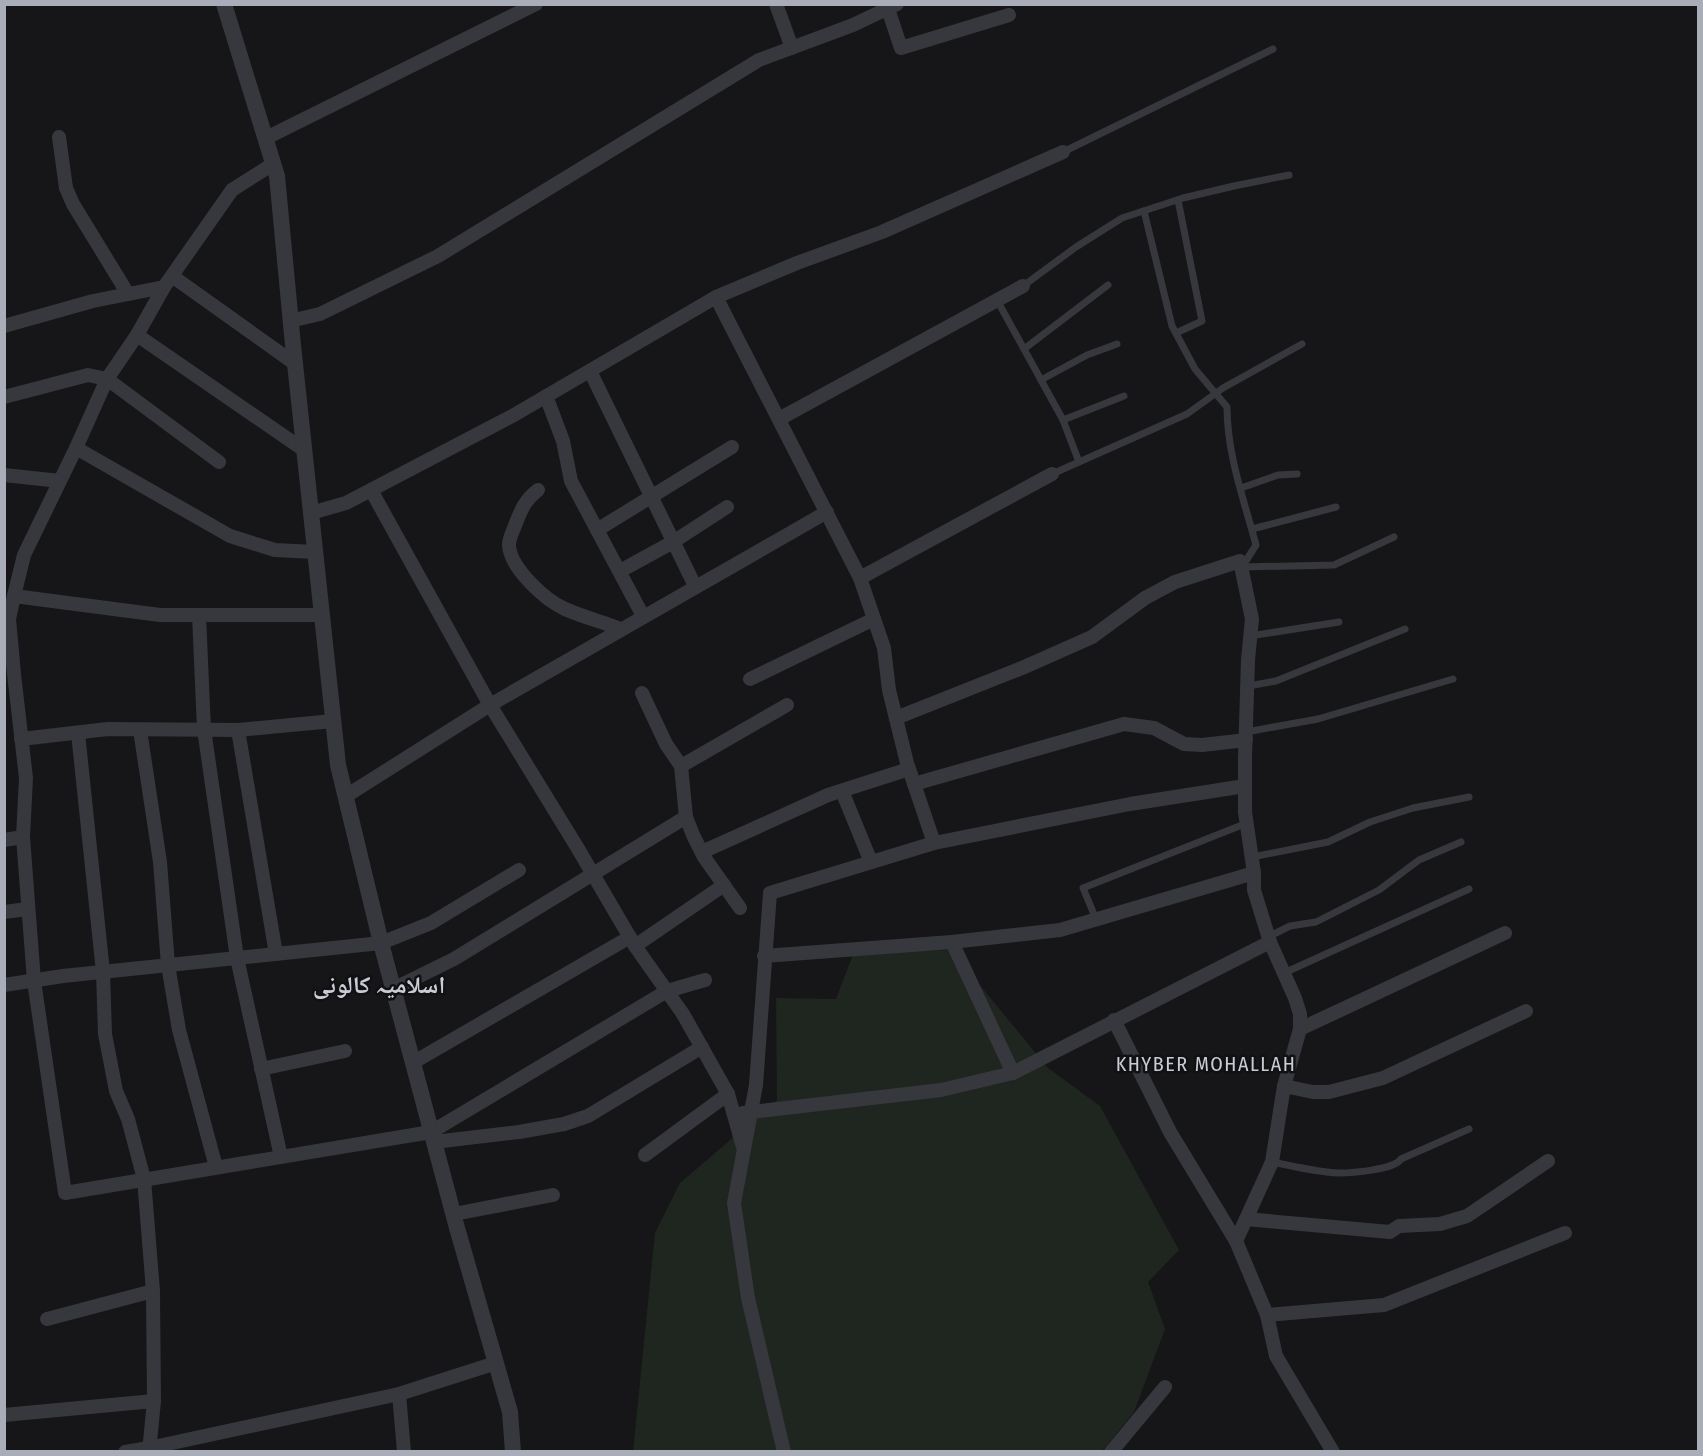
<svg xmlns="http://www.w3.org/2000/svg" width="1703" height="1456" font-family="'Fira Sans Condensed','Noto Naskh Arabic',sans-serif">
<rect width="100%" height="100%" fill="#161618"/>
<polygon fill="#1e261f" points="951,950 1048,1068 1100,1106 1179,1250 1148,1282 1165,1329 1134,1412 1102,1451 633,1452 655,1233 680,1183 777,1100 776,998 836,999 854,952"/>
<g fill="none" stroke-linecap="round" stroke-linejoin="round">
<g stroke="#37383d" stroke-width="7">
<polyline points="1063,152 1273,49"/>
<path d="M1144,211L1172,326L1195,369L1227,407C1227,454 1244,500 1256,545L1242,567"/>
<polyline points="1023,286 1076,247 1122,218 1183,198 1234,186 1289,175"/>
<polyline points="997,300 1063,420 1079,462"/>
<polyline points="1176,333 1202,321 1178,200"/>
<polyline points="1024,349 1108,285"/>
<polyline points="1041,380 1087,355 1117,344"/>
<polyline points="1063,420 1124,396"/>
<polyline points="1052,474 1187,414 1223,388 1302,344"/>
<polyline points="1241,488 1278,475 1297,474"/>
<polyline points="1252,529 1336,507"/>
<polyline points="1242,567 1334,565 1394,537"/>
<polyline points="1250,636 1339,622"/>
<polyline points="1248,686 1276,681 1405,629"/>
<polyline points="1246,732 1318,719 1453,679"/>
<polyline points="1252,857 1328,842 1370,822 1413,808 1469,797"/>
<polyline points="1096,919 1083,888 1247,823"/>
<polyline points="1268,937 1290,926 1316,922 1379,890 1419,860 1461,842"/>
<polyline points="1284,973 1469,889"/>
<path d="M1272,1162C1293,1166 1316,1172 1338,1173C1351,1173 1394,1170 1401,1159L1469,1129"/>
</g>
<g stroke="#37383d" stroke-width="14">
<polyline points="776,4 792,48"/>
<polyline points="888,9 901,48 1009,15"/>
<polyline points="59,137 66,188 73,204 128,294"/>
<polyline points="266,138 536,4"/>
<polyline points="273,164 232,190 164,287 137,335 107,379 76,448 24,555 14,596 9,619 14,674 26,778 23,837 34,981 65,1193 431,1132 667,991 705,980"/>
<polyline points="172,276 294,363"/>
<polyline points="716,297 860,578 884,648 889,690 907,763 934,843"/>
<polyline points="290,321 320,314 438,256 759,60 853,25 897,4"/>
<polyline points="4,326 93,301 164,287"/>
<polyline points="137,335 304,450"/>
<polyline points="590,371 695,586"/>
<polyline points="546,396 563,441 571,481 643,616"/>
<polyline points="4,397 88,375 107,379 219,462"/>
<polyline points="779,419 1023,286"/>
<polyline points="76,448 230,536 275,550 315,552"/>
<polyline points="4,475 60,481"/>
<polyline points="371,490 490,705 577,847 635,946 683,1014 728,1094 743,1147"/>
<path d="M538,490C524,501 521,510 514,528C512,533 509,539 509,545C510,568 545,600 565,609C583,617 603,622 621,629"/>
<polyline points="311,513 346,503 514,415 716,297 797,263 882,232 1063,152"/>
<polyline points="597,530 732,447"/>
<polyline points="620,571 673,542 727,507"/>
<polyline points="860,578 1052,474"/>
<polyline points="14,596 160,615 322,615"/>
<polyline points="199,615 204,729 237,958 281,1157"/>
<polyline points="750,679 874,619"/>
<polyline points="642,693 666,744 681,766 686,817 693,835 704,857 740,908"/>
<polyline points="896,718 1022,668 1092,637 1145,598 1175,582 1240,561 1252,619 1248,660 1245,757 1245,812 1254,873 1254,890 1270,942 1295,998 1300,1014 1300,1029 1284,1086 1272,1162 1236,1241"/>
<polyline points="140,730 160,862 168,965 179,1030 216,1167"/>
<polyline points="238,730 276,954"/>
<polyline points="78,733 103,972 105,1034 116,1091 128,1119 144,1179 153,1291 154,1401 149,1452"/>
<polyline points="21,739 108,729 238,730 333,721"/>
<polyline points="681,766 787,705"/>
<polyline points="914,784 1124,724 1154,728 1184,744 1202,745 1246,740"/>
<polyline points="842,791 871,862"/>
<polyline points="346,796 490,705 827,512"/>
<polyline points="4,840 23,837"/>
<polyline points="702,852 828,795 909,769"/>
<polyline points="4,912 28,909"/>
<polyline points="952,942 1013,1073"/>
<polyline points="635,946 724,885"/>
<polyline points="764,956 952,942 1060,930 1254,873"/>
<polyline points="4,985 63,976 381,943 431,923 519,870"/>
<polyline points="393,989 454,959 686,817"/>
<polyline points="1114,1020 1170,1132 1236,1241 1267,1315 1276,1356 1333,1452"/>
<polyline points="1300,1029 1505,933"/>
<polyline points="414,1062 630,937"/>
<polyline points="261,1069 345,1051"/>
<polyline points="1284,1086 1313,1092 1329,1092 1383,1078 1526,1011"/>
<polyline points="743,1113 941,1090 1013,1073 1270,942"/>
<polyline points="434,1142 519,1132 564,1124 588,1116 702,1047"/>
<polyline points="645,1155 728,1094"/>
<polyline points="454,1214 553,1195"/>
<polyline points="1246,1219 1390,1232 1399,1226 1440,1224 1467,1216 1548,1161"/>
<polyline points="1267,1315 1384,1305 1565,1233"/>
<polyline points="47,1319 153,1291"/>
<polyline points="399,1394 404,1452"/>
<polyline points="4,1415 154,1401"/>
<polyline points="125,1452 149,1448 399,1394 496,1363"/>
<polyline points="784,1452 748,1298 734,1203 756,1085 770,893 934,843 1130,804 1245,786"/>
<polyline points="1111,1452 1165,1387"/>
</g>
<polyline stroke="#37383d" stroke-width="16" points="224,4 277,176 293,345 338,765 381,943 457,1228 510,1412 513,1452"/>
</g>
<g text-anchor="middle" stroke-width="5" stroke-linejoin="round" paint-order="stroke">
<g font-size="20" letter-spacing="1.5" fill="#c9ccd4" stroke="#111113">
<text x="1206" y="1071">KHYBER MOHALLAH</text>
</g>
<g font-size="24" font-weight="bold" fill="#c9ccd4" stroke="#111113">
<text x="379" y="993">اسلامیہ کالونی</text>
</g>
</g>
<rect width="1703" height="1456" fill="none" stroke="#a8adb8" stroke-width="12"/>
</svg>
